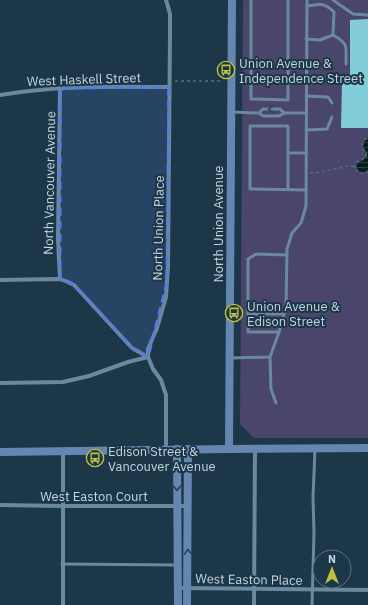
<svg xmlns="http://www.w3.org/2000/svg" width="368" height="605" font-family="'IBM Plex Sans',sans-serif">
<defs>
<pattern id="water-rules" width="6" height="5" patternUnits="userSpaceOnUse"><rect width="6" height="5" fill="#08201d"/><path d="M0 2.5h6" fill="none" stroke="#2a403d"/></pattern>
</defs>
<rect width="100%" height="100%" fill="#1b3748"/>
<polygon fill="#4a456a" points="243,0 368,0 368,438 254,438 240,424"/>
<path fill="url(#water-rules)" d="M368,138V170C364,173 362,172 358,171L356,166C359,160 367,160 367,155C367,152 364,149 363,146L365,140Z"/>
<polygon fill="#83ccda" points="368,19 368,128 341,128 342,82 350,82 350,20"/>
<g fill="none" stroke-linecap="round" stroke-linejoin="round">
<g stroke="#546c7b" stroke-width="1.5" stroke-dasharray="3 3" stroke-linecap="butt">
<polyline points="175,81 223,81"/>
<path d="M355,168L356,162L366,157V154C362,149 361,146 364,140L368,138"/>
<path d="M310,173C320,173 329,170 339,168C343,168 347,165 352,166C358,168 357,177 368,172"/>
</g>
<g stroke="#6b899d" stroke-width="3">
<polyline points="251,0 251,99 288,100 288,0"/>
<polyline points="333,0 353,14 368,15"/>
<path d="M333,35C349,44 346,46 346,64"/>
<path d="M306,39L320,40L333,35L334,12C324,2 320,4 307,6"/>
<polyline points="288,63 306,63"/>
<polyline points="306,96 328,97 332,103"/>
<polyline points="232,112 259,113 263,109 280,109 284,113 279,116 263,116 259,113"/>
<polyline points="284,113 306,113"/>
<polyline points="306,130 327,129 332,117"/>
<polyline points="288,153 306,153"/>
<polyline points="288,189 288,126 250,126 250,189 306,190"/>
<polyline points="248,314 248,259 256,254 287,255"/>
<polyline points="279,332 248,332 248,314 284,314"/>
<polyline points="270,357 271,389 276,403"/>
<polyline points="230,358 270,357 279,332 284,314 286,308 287,249 292,233 301,223 306,206 307,0"/>
<polyline points="62,564 176,565"/>
<polyline points="312,605 314,533 313,497 315,450"/>
</g>
<g stroke="#6b899d" stroke-width="4">
<path d="M0,95C56,85 113,87 169,87"/>
<polyline points="60,279 58,239 60,88"/>
<polyline points="0,280 60,279 68,282 74,285 132,348 148,357"/>
<polyline points="0,383 63,382 89,376 128,362 148,357"/>
<polyline points="166,449 166,395 161,380 153,369 148,357 148,349 157,328 166,297 168,267 170,35 170,14 166,0"/>
<polyline points="0,505 63,506 188,506"/>
<polyline points="178,588 368,590"/>
<polyline points="63,605 63,451"/>
<polyline points="254,605 255,448"/>
</g>
<g stroke="#6486b0" stroke-width="8">
<polyline points="177,449 178,605"/>
<polyline points="229,449 232,0"/>
<polyline points="0,452 229,449 368,448"/>
<polyline points="187,605 188,449"/>
</g>
</g>
<defs><path id="oneway-chevron" d="M-2-3.5L2.5 0L-2 3.5" fill="none" stroke-width="1.6" stroke-linecap="round" stroke-linejoin="round"/></defs>
<use stroke="#2b4759" href="#oneway-chevron" transform="translate(271 109) rotate(180)"/>
<g stroke="#264358">
<use href="#oneway-chevron" transform="translate(177 488) rotate(90)"/>
<use href="#oneway-chevron" transform="translate(188 552) rotate(-90)"/>
</g>
<path fill="#577dda" fill-opacity="0.2" stroke="#577dda" stroke-width="3" stroke-dasharray="8 5" stroke-linejoin="round" d="M169,87L167,283L148,357L132,348L74,285L60,279V88Z"/>
<defs>
<symbol id="bus-ring" viewBox="-11 -11 22 22"><circle r="9.5" fill="#1b3748" stroke="#c1be40" stroke-width="1.5"/><path d="M-5-6H5V4H4V6H2V4H-2V6H-4V4H-5ZM-3.5-4V0h7V-4ZM-3.5 1.2v1.5H-2V1.2ZM2 1.2v1.5H3.5V1.2Z" fill="#c1be40"/></symbol>
</defs>
<g fill-rule="evenodd">
<use href="#bus-ring" x="216" y="60" width="20" height="20"/>
<use href="#bus-ring" x="224" y="303" width="20" height="20"/>
<use href="#bus-ring" x="85" y="448" width="20" height="20"/>
</g>
<g text-anchor="middle" stroke-width="4" stroke-linejoin="round" paint-order="stroke">
<g font-size="13" fill="#c4d4df" stroke="#1b3748" text-anchor="start">
<text x="239" y="68">Union Avenue &amp;<tspan x="239" dy="15">Independence Street</tspan></text>
<text x="247" y="311">Union Avenue &amp;<tspan x="247" dy="15">Edison Street</tspan></text>
<text x="108" y="456">Edison Street &amp;<tspan x="108" dy="15">Vancouver Avenue</tspan></text>
</g>
<g font-size="13" fill="#c4d4df" stroke="#1b3748">
<text transform="translate(84 79) rotate(-2)" y="5">West Haskell Street</text>
<text transform="translate(49 183) rotate(-89)" y="5">North Vancouver Avenue</text>
<text transform="translate(218 224) rotate(-90)" y="5">North Union Avenue</text>
<text transform="translate(158 228) rotate(-89)" y="5">North Union Place</text>
<text x="94" y="501">West Easton Court</text>
<text transform="translate(249 579) rotate(1)" y="5">West Easton Place</text>
</g>
</g>
<g transform="translate(332 569)"><circle r="19" fill="#1b3748" stroke="#5f7684"/>
<path d="M0-3L7 15L0 10L-7 15Z" fill="#c1be40"/>
<text y="-6" font-size="11" font-weight="bold" text-anchor="middle" fill="#c4d4df">N</text>
</g>
</svg>
